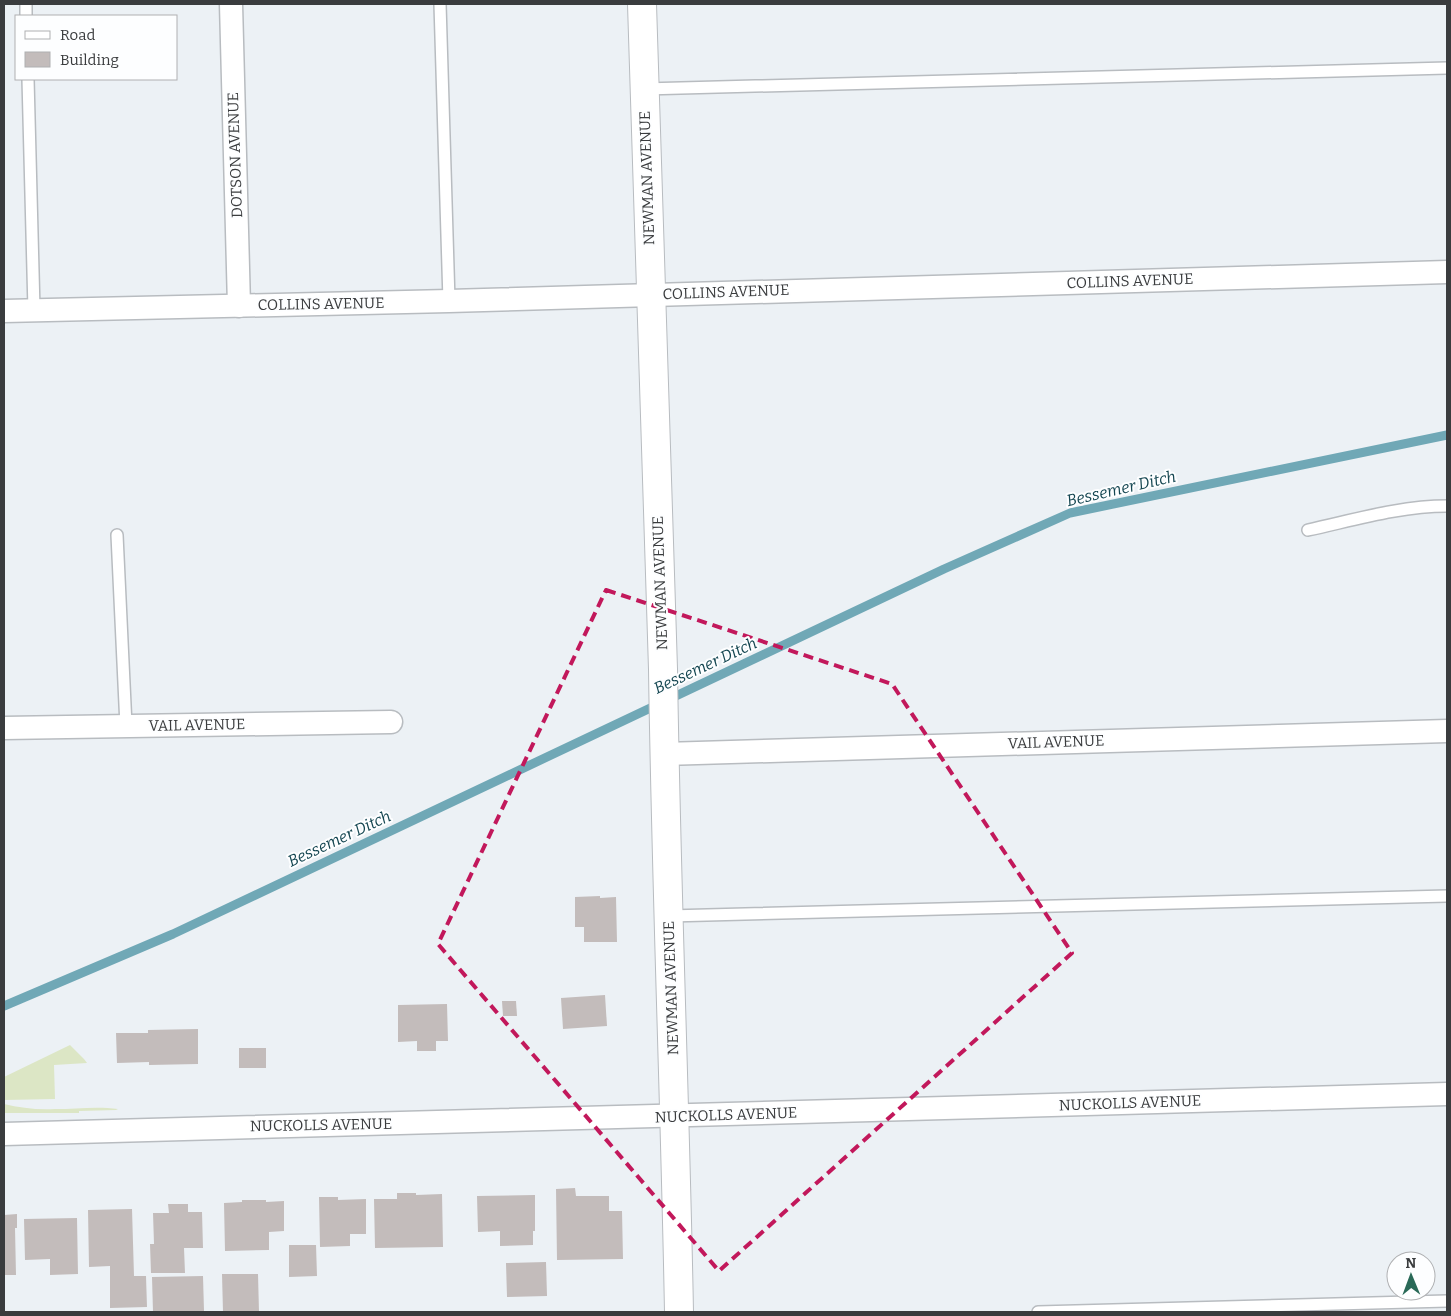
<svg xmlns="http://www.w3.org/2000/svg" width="1451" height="1316" font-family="Bitter,serif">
<rect width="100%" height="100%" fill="#ecf1f5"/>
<g fill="#dce6c5">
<polygon points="70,1045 84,1059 87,1063 54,1065 55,1099 4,1100 4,1077"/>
<path d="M4,1104C20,1108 38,1110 55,1109C76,1109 97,1106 118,1109L116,1110L79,1111V1113H4Z"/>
</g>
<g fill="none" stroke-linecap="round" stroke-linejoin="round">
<polyline stroke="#70a8b6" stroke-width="9" points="4,1006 173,934 944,569 1070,513 1447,435"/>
</g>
<g fill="#c3bcbb">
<polygon points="600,896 600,898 616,897 617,942 584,942 584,927 575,927 575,897"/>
<polygon points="605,995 607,1026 563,1029 561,998"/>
<polygon points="502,1001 516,1001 517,1016 503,1016"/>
<polygon points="447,1004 448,1041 436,1041 436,1051 417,1051 417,1041 398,1042 398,1005"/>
<polygon points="198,1029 198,1064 149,1065 149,1062 117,1063 116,1033 148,1033 148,1030"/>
<rect x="239" y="1048" width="27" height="20"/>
<polygon points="575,1188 576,1196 609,1196 609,1211 622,1211 623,1259 557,1260 556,1189"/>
<polygon points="397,1193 416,1193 416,1195 442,1194 443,1247 375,1248 374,1199 397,1199"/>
<polygon points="535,1195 535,1231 533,1231 533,1245 500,1246 500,1231 478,1232 477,1196"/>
<polygon points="319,1197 338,1197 338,1200 366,1199 366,1234 350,1234 350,1246 320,1247"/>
<polygon points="242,1200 266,1200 266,1202 284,1201 284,1231 269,1232 269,1250 225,1251 224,1203 242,1202"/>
<polygon points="168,1204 188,1204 188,1212 202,1212 203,1248 184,1248 185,1273 151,1273 150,1244 154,1244 153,1213 169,1213"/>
<polygon points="132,1209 134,1276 146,1276 147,1307 110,1308 110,1266 89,1267 88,1210"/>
<polygon points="17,1214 17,1228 15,1228 16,1275 4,1275 4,1215"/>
<polygon points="77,1218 78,1274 50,1275 50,1259 25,1260 24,1219"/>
<polygon points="289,1245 316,1245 317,1276 289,1277"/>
<polygon points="546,1262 547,1296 507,1297 506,1263"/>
<polygon points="222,1274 258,1274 259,1312 223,1312"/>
<polygon points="203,1276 204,1311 153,1312 152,1277"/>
</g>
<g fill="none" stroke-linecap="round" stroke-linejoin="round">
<defs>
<g id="service">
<polyline points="26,4 26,16"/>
<polyline points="440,4 449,301"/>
<polyline points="28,79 34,310"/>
<polyline points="644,89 1447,68"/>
<path d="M1308,530C1354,520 1400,506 1447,506"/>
<polyline points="117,535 126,726"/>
<polyline points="669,916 1447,896"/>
<polyline points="1038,1312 1447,1301"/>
</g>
<g id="minor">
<polyline points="231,4 239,306"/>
<polyline points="4,311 449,301 1447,272"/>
<polyline points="4,728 391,722"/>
<polyline points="664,754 1447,731"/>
<polyline points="4,1134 1447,1094"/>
</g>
<path id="tertiary" d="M642,4L663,669C666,883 675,1098 679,1312"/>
</defs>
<use href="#service" stroke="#b8bcc0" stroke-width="14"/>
<use href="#minor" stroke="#b8bcc0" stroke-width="25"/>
<use href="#tertiary" stroke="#b8bcc0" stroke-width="30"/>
<use href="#service" stroke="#fff" stroke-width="11"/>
<use href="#minor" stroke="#fff" stroke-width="22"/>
<use href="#tertiary" stroke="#fff" stroke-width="28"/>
</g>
<path fill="none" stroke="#c2185b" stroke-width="4" stroke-dasharray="10 6" stroke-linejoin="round" d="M606,590L892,684L1072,953L719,1271L438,944Z"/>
<g text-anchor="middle" stroke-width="4" stroke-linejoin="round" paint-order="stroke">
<g font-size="15" fill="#3a3c3e" stroke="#fdfeff">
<text transform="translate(235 155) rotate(-92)" y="5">DOTSON AVENUE</text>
<text transform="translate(647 178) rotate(-92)" y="5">NEWMAN AVENUE</text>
<text transform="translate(1130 281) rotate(-2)" y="5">COLLINS AVENUE</text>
<text transform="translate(726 292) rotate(-2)" y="5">COLLINS AVENUE</text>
<text transform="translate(321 304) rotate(-1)" y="5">COLLINS AVENUE</text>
<text transform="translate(660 583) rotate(-92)" y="5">NEWMAN AVENUE</text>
<text transform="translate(197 725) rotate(-1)" y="5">VAIL AVENUE</text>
<text transform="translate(1056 742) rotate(-2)" y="5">VAIL AVENUE</text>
<text transform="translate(671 988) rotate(-92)" y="5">NEWMAN AVENUE</text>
<text transform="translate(1130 1103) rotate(-2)" y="5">NUCKOLLS AVENUE</text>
<text transform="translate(726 1115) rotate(-2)" y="5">NUCKOLLS AVENUE</text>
<text transform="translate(321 1125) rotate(-1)" y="5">NUCKOLLS AVENUE</text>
</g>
<g font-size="16" font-style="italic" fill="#134550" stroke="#fdfeff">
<text transform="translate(1121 488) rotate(-13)" y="6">Bessemer Ditch</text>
<text transform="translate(705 665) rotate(-25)" y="6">Bessemer Ditch</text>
<text transform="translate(339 838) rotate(-25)" y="6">Bessemer Ditch</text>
</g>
</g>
<rect width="1451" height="1316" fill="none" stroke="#3a3c3e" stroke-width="10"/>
<rect x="15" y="15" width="162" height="65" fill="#fdfeff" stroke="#afb0b2"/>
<rect x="25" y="31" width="25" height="8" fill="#ffffff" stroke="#afb0b2"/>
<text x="60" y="40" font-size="15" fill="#3a3c3e">Road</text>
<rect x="25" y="52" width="25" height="15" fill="#c3bcbb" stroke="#afb0b2"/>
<text x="60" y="65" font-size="15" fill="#3a3c3e">Building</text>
<g transform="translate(1411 1276) rotate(359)"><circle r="24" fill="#fdfeff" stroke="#afb0b2"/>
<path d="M0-4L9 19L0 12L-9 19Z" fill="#296957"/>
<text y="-8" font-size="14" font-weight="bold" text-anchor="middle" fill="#3a3c3e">N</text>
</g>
</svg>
